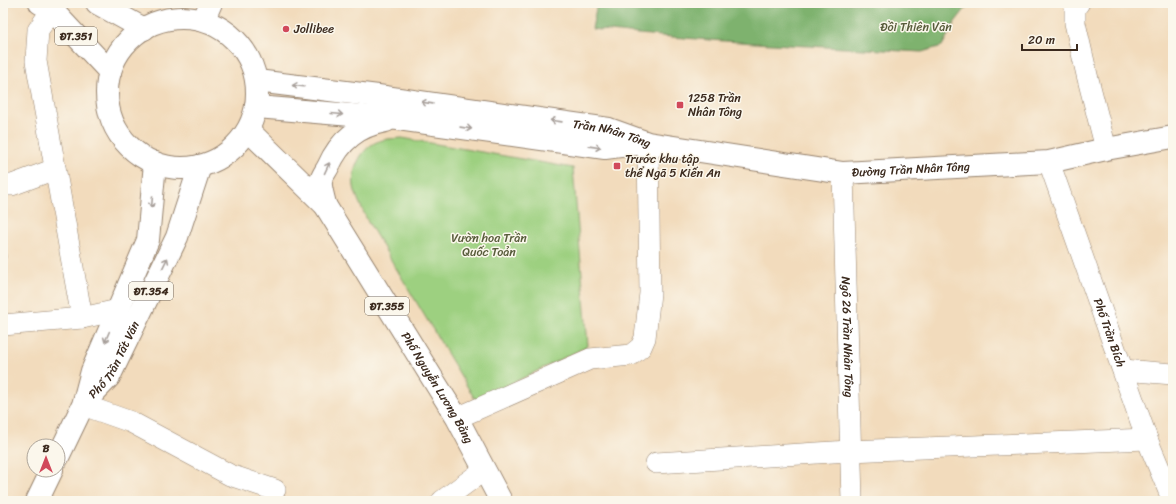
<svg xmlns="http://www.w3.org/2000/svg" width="1176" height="504" font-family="Sriracha,sans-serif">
<rect width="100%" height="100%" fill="#fbf7ec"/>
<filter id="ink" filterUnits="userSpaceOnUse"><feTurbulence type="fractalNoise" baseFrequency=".025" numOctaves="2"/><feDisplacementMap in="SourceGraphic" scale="8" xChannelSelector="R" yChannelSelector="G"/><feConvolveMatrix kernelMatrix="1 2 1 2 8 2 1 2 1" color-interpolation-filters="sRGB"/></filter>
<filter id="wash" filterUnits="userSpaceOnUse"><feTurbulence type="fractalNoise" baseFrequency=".012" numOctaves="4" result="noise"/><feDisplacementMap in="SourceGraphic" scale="16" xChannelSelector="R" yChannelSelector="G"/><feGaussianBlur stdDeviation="0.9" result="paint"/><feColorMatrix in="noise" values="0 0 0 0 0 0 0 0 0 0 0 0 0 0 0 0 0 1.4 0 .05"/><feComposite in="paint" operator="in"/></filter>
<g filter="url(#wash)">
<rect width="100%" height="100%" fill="#f2dbbc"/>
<path fill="#9dd080" stroke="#6c7d4f" d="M402,138L573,168L588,346L476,401L367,220C363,210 358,201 355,191C349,171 362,144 383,140C389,138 396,139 402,138Z"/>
<path fill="#7eb26e" stroke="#5c6e46" d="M597,3H970L955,22L942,46L922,52C812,46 702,42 592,29Z"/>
<g id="blocks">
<polygon fill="#e2abd9" points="3,234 4,234 6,258 3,258"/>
</g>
</g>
<g filter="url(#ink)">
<use href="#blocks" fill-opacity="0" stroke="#96826d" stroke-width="1"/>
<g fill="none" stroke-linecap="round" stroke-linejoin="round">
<defs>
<g id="minor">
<polyline points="57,3 38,30 36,61 82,318"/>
<polyline points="1079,3 1075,8 1075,23 1087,75 1106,149"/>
<path id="s1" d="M1049,162L1147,439L1173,501"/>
<path id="s2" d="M843,173L852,501"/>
<polyline points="3,185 12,185 55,169"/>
<polyline points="3,325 82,318 118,310"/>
<polyline points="1123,370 1173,374"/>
<polyline points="83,405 131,422 230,475 275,490"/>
<polyline points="457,418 590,359 631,355 641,347 645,338 650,293 648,143"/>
<polyline points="656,463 849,451 1147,439"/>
<polyline points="442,501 484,470"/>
</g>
<g id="major">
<polyline points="40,3 52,10 110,72"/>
<polyline points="97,3 144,29"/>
<circle cx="182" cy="93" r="75"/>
<polyline points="203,21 211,3"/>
<path id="s3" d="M257,81L378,96L609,129L648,143L843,173L1049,162L1106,149L1173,137"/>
<polyline points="257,107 398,119 605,148 643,143"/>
<path id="s4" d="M248,130L325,205L457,418L501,501"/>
<path d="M325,205C324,198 320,188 321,181C322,176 326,171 328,167C340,140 358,126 386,121"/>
<path id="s5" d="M85,402L109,377L177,237L200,166"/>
<polyline points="58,457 83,405 92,371 148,240 155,163"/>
<polyline points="37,501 52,470"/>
</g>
</defs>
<use href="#minor" stroke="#96826d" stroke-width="22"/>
<use href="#major" stroke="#96826d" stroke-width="24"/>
<use href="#minor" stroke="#fff" stroke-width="21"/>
<use href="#major" stroke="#fff" stroke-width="22"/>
</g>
<defs><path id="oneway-shaft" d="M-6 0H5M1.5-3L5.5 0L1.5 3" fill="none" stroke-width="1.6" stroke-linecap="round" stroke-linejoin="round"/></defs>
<g stroke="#a79f9a">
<use href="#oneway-shaft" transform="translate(298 86) rotate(-173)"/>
<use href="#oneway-shaft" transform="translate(427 103) rotate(-172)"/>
<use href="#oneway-shaft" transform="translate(337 114) rotate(5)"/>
<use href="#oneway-shaft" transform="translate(556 121) rotate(-172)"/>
<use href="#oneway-shaft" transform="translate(466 128) rotate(8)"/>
<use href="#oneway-shaft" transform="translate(595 147) rotate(8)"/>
<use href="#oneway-shaft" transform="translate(327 168) rotate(-65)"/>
<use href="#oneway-shaft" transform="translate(152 202) rotate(95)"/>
<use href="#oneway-shaft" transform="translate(165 263) rotate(-64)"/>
<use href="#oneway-shaft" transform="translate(107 337) rotate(113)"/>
</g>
</g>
<g fill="#d1495b" stroke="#fbf7ec" stroke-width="1.5">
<circle cx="286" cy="29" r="4"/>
<rect x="676" y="101" width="8" height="8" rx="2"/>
<rect x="613" y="162" width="8" height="8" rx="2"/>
</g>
<g text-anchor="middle" stroke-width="3" stroke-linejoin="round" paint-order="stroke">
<g fill="#fbf7ec" stroke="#75685c" stroke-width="1">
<rect x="55" y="27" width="42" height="18" rx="3"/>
<rect x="129" y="282" width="44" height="18" rx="3"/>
<rect x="365" y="297" width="44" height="18" rx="3"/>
</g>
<g font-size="11" font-weight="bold" fill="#3b2a1e">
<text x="76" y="40">ĐT.351</text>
<text x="151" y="295">ĐT.354</text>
<text x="387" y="310">ĐT.355</text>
</g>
<g font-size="12" fill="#585c3b" stroke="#fbf7ec">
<text x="916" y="31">Đồi Thiên Văn</text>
<text x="489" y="242">Vườn hoa Trần<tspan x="489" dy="14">Quốc Toản</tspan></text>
</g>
<g font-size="12" fill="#3b2a1e" stroke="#fbf7ec" text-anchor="start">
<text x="294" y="33">Jollibee</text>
<text x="688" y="102">1258 Trần<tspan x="688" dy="14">Nhân Tông</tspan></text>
<text x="625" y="163">Trước khu tập<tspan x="625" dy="14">thể Ngã 5 Kiến An</tspan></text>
</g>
<g font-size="12" fill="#3b2a1e" stroke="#fbf7ec">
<text dy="4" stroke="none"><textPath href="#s3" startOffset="359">Trần Nhân Tông</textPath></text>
<text dy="4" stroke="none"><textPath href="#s3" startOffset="662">Đường Trần Nhân Tông</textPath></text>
<text dy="4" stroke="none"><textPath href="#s1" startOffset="181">Phố Trần Bích</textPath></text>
<text dy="4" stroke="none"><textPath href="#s2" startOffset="164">Ngô 26 Trần Nhân Tông</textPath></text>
<text dy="4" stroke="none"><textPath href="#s5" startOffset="52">Phố Trần Tất Văn</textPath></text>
<text dy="4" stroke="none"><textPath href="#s4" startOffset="322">Phố Nguyễn Lương Bằng</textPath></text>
</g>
</g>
<rect width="1176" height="504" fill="none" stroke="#fbf7ec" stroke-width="16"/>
<g transform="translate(46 458)"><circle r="19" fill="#fbf7ec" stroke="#aea59a"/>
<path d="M0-3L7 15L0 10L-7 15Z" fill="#d1495b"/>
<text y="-6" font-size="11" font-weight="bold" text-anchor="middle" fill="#3b2a1e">B</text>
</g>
<path d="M1022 44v6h55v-6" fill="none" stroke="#3b2a1e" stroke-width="2"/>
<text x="1028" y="44" font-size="12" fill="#3b2a1e" stroke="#fbf7ec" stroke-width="3" paint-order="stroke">20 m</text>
</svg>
